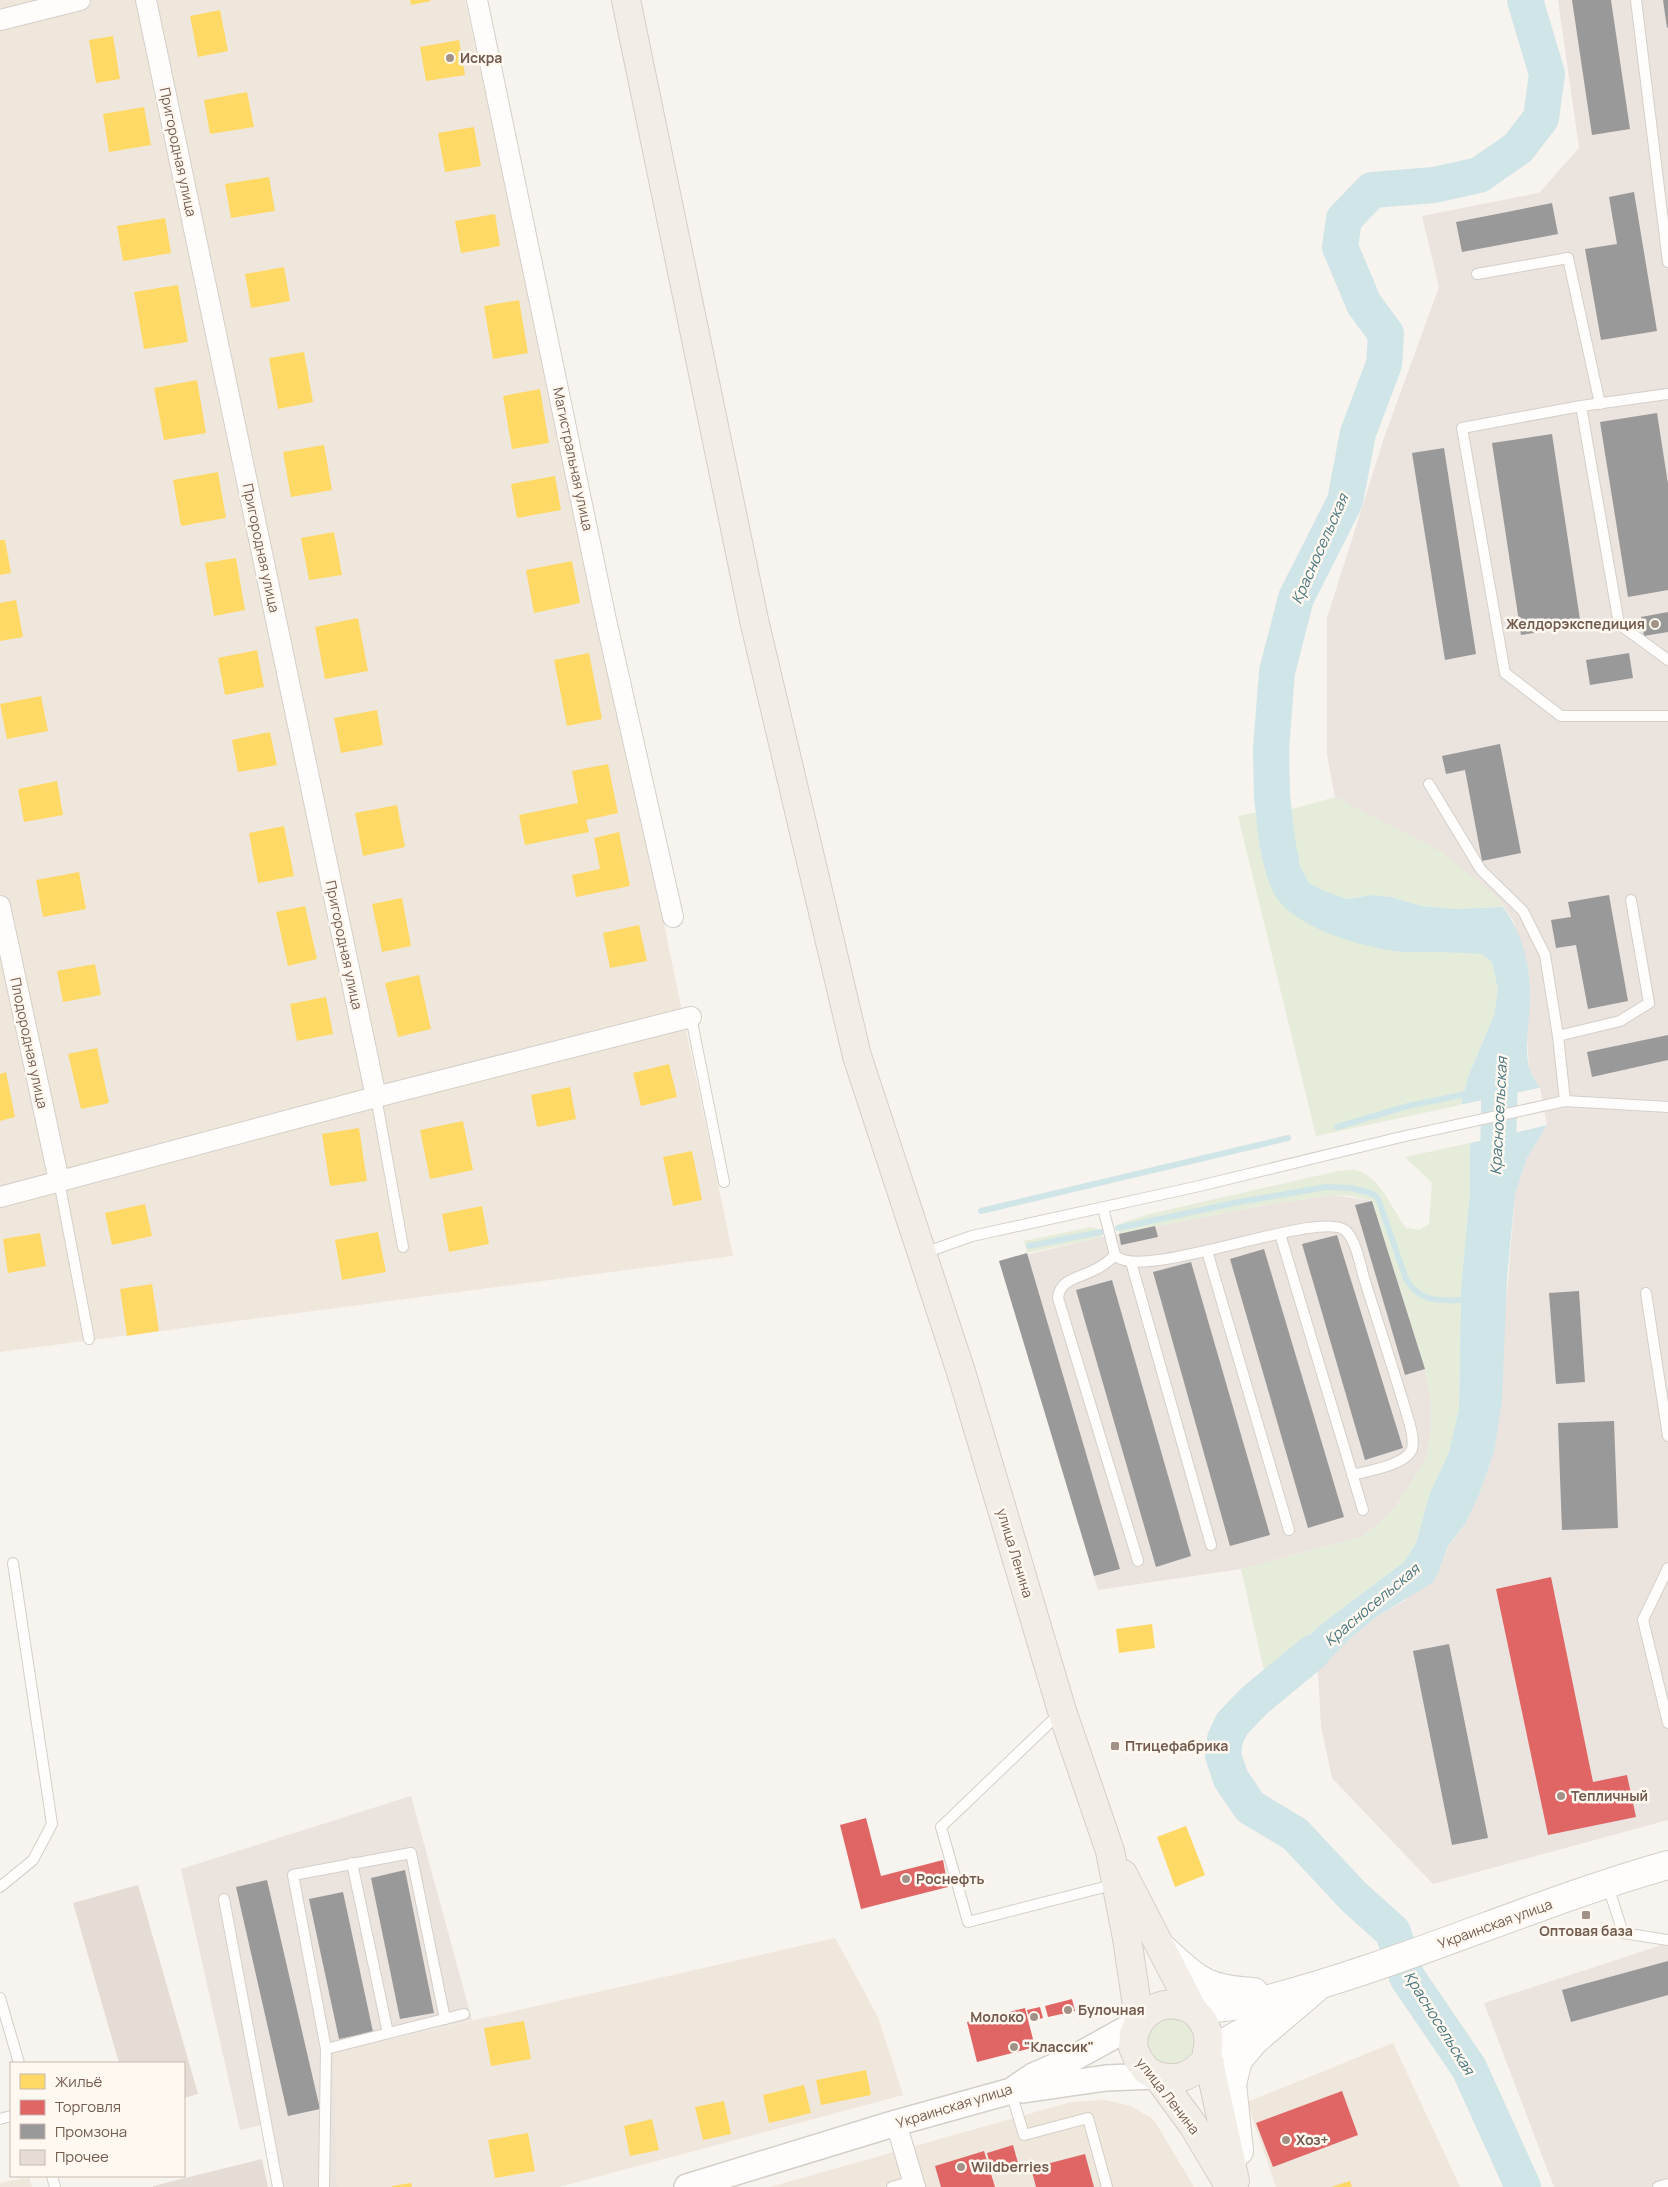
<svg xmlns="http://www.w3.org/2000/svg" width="1668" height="2187" font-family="Manrope,sans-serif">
<rect width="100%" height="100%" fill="#f7f3ee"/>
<g fill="#efe6dc">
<polygon points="0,0 465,0 585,545 733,1256 0,1352"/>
<polygon points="835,1938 878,2017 903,2095 559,2187 337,2187 334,2052"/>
<polygon points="1393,2043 1460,2187 1276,2187 1247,2102"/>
<polygon points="1104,2100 1131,2106 1154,2120 1194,2187 770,2187 1071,2102"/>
<polygon points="29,2177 32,2187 0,2187 0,2183"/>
</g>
<g fill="#eae3de">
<polygon points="1558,0 1668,0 1668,1820 1433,1884 1332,1778 1321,1726 1318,1671 1351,1638 1376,1617 1404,1601 1439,1571 1448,1547 1465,1524 1479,1495 1494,1452 1515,1195 1527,1158 1547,1125 1540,1088 1529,1068 1527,1035 1530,997 1529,974 1514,922 1498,898 1366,814 1335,797 1327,755 1327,618 1385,435 1439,287 1422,216 1539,193 1579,148"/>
<polygon points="1333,1195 1372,1201 1425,1369 1431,1401 1431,1431 1427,1456 1411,1484 1391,1513 1362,1537 1241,1569 1098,1590 999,1261 1103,1237 1260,1206"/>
<polygon points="411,1796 472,2020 334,2052 337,2187 284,2187 265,2124 240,2130 181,1869"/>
<polygon points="1668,1943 1668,2187 1554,2187 1484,2003"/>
</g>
<g fill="#e5edda">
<polygon points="1335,797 1442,852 1498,898 1503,907 1456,909 1422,906 1391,897 1371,895 1348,899 1324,891 1309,883 1299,864 1289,810"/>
<polygon points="1258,812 1260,841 1264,868 1443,952 1482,954 1492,962 1498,990 1494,1015 1468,1077 1461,1105 1316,1136 1238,816"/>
<path d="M1470,1143V1191L1461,1289L1459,1408L1449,1452L1430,1493L1416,1543L1404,1562L1323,1623L1265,1675L1241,1569L1362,1537L1391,1513L1411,1484L1427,1456L1431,1431V1401L1425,1369L1372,1201L1351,1196L1333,1195L1260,1206L1119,1234V1224L1150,1214L1338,1171C1343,1171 1350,1169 1354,1170C1380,1174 1392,1210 1406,1228L1419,1230L1429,1224L1432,1183L1405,1157Z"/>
<polygon points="1091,1227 1098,1229 1103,1237 1027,1253 1024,1241"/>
<circle cx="1171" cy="2041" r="25"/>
</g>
<g fill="#d0e5e7">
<path d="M1289,810L1299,864L1309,883L1324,891L1348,899L1371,895L1391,897L1422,906L1456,909L1503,907C1522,932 1531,967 1530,998C1530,1020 1524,1045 1529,1067C1531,1074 1536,1081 1540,1088L1461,1105L1468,1077L1494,1015L1498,990L1492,962L1482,954C1464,953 1447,952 1429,952C1418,952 1405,953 1394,951C1359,946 1288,926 1272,890C1261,865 1260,838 1258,812Z"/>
<polygon points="1547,1125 1527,1158 1515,1195 1507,1277 1502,1401 1494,1452 1479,1495 1465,1524 1448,1546 1439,1571 1432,1583 1376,1617 1351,1638 1318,1671 1286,1696 1265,1675 1323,1623 1404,1562 1416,1543 1430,1493 1449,1452 1459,1408 1461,1289 1470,1191 1470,1143"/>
</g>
<g fill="#f7f3ee">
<polygon points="1540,1088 1540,1090 1462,1107 1459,1105"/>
<polygon points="1547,1123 1547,1125 1468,1143 1470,1140"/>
</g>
<g fill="#ffd966">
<polygon points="410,0 430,0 431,1 411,5"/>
<polygon points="220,10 228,51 198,57 190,16"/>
<polygon points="113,36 120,79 96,83 89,40"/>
<polygon points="459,40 465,75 426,81 420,47"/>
<polygon points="247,92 254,127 210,134 204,100"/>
<polygon points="144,107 151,145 109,152 103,114"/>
<polygon points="474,127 481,166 445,172 438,133"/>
<polygon points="269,177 275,211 231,218 225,184"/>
<polygon points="495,214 500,246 461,253 455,221"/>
<polygon points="165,218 171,253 123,261 117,226"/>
<polygon points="284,267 290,301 251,308 245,274"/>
<polygon points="178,285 188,342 144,349 134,292"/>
<polygon points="519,300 528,353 493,359 484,306"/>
<polygon points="304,352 313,402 278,409 269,358"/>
<polygon points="197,380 206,433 164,440 154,388"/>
<polygon points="540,389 549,443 512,449 503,396"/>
<polygon points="324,445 332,490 291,497 283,452"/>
<polygon points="218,472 226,518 181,526 173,480"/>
<polygon points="555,476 561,510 517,518 511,484"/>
<polygon points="334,532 342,575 309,580 301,538"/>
<polygon points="0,540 5,540 11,573 0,575"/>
<polygon points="236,558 245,610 214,616 205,563"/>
<polygon points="572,561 580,603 534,613 526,570"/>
<polygon points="16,600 23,637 0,641 0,603"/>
<polygon points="358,618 368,671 325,679 315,627"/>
<polygon points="257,650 264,687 225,695 218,658"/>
<polygon points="589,653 602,719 567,726 554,660"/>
<polygon points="41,696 48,731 7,739 0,704"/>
<polygon points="377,710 383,745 341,753 334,718"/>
<polygon points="270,732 277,765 238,772 232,740"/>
<polygon points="608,764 618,813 586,820 589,832 525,845 519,815 578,803 572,771"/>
<polygon points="57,781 63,815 24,822 18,789"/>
<polygon points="397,805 405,847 363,856 355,813"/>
<polygon points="284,826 294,876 258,883 249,833"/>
<polygon points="619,832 630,886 576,897 572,875 600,869 594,838"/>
<polygon points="79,872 86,909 43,917 36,880"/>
<polygon points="402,898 411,946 382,952 372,904"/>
<polygon points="305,906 317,959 288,966 276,912"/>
<polygon points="639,925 647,961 610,968 603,933"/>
<polygon points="95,964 101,995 63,1002 57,971"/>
<polygon points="419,975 431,1029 398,1037 385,983"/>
<polygon points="326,997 333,1034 297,1041 290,1004"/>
<polygon points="97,1048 109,1103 81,1109 68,1054"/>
<polygon points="669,1064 677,1097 641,1106 633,1073"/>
<polygon points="6,1072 15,1117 0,1121 0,1074"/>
<polygon points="570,1087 576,1119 537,1127 531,1095"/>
<polygon points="463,1121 473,1170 430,1179 420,1130"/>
<polygon points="359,1128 367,1181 330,1186 322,1134"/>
<polygon points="692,1151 702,1200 673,1206 663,1157"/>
<polygon points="145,1204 152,1236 112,1245 105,1213"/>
<polygon points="482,1206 489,1244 449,1252 442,1214"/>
<polygon points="378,1232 386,1272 342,1280 335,1240"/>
<polygon points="40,1233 46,1266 8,1273 3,1239"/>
<polygon points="152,1284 159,1331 127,1336 120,1289"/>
<polygon points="1152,1624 1155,1648 1119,1653 1116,1629"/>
<polygon points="1186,1826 1205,1875 1175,1887 1157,1837"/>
<polygon points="524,2021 531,2059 491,2066 484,2028"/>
<polygon points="866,2070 871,2095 821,2105 816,2080"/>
<polygon points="804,2085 811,2113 769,2123 763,2095"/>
<polygon points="724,2101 731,2134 703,2140 695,2107"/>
<polygon points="652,2119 659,2150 630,2156 624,2126"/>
<polygon points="528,2133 535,2171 495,2178 488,2140"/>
<polygon points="1350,2181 1352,2187 1331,2187"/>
<polygon points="411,2183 412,2187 392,2187 392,2186"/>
</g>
<g fill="#e06666">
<polygon points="1551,1577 1593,1782 1627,1775 1636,1817 1548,1835 1496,1589"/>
<polygon points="866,1818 881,1876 943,1860 948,1887 861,1909 840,1825"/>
<polygon points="1072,1999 1075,2011 1048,2017 1045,2006"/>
<polygon points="1040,2007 1043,2018 1030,2021 1027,2010"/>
<polygon points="1025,2008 1035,2047 977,2062 967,2022"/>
<polygon points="1342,2091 1358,2135 1273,2167 1256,2123"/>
<polygon points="1013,2145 1018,2163 992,2171 987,2153"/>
<polygon points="984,2151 995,2187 941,2187 935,2166"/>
<polygon points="1085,2154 1094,2187 1036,2187 1031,2168"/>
</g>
<g fill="#999">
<polygon points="1572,0 1611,0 1630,129 1592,135"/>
<polygon points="1663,0 1668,0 1668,27 1667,28"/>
<polygon points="1634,192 1657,331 1601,340 1585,249 1617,244 1609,197"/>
<polygon points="1552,203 1558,234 1462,252 1456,222"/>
<polygon points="1657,413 1668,484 1668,590 1628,597 1600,422"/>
<polygon points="1552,434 1581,626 1521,635 1492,443"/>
<polygon points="1444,448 1476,654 1445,660 1412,453"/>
<polygon points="1668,612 1668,632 1644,636 1641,617"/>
<polygon points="1629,653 1633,678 1590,685 1586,660"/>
<polygon points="1500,744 1521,853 1482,861 1465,770 1446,774 1442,756"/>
<polygon points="1609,895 1628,1001 1588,1009 1576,945 1556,948 1551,920 1571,917 1568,902"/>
<polygon points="1668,1035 1668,1060 1592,1077 1587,1052"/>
<polygon points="1372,1201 1425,1369 1405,1375 1355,1205"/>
<polygon points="1155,1226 1158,1237 1121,1245 1119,1234"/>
<polygon points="1337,1235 1403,1448 1365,1460 1302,1244"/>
<polygon points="1264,1249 1344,1517 1308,1528 1230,1259"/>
<polygon points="1027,1253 1120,1569 1094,1576 999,1261"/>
<polygon points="1191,1262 1270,1535 1230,1546 1153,1272"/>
<polygon points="1112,1280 1191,1556 1156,1567 1076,1290"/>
<polygon points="1579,1291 1585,1382 1556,1384 1549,1293"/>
<polygon points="1614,1421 1618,1528 1562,1530 1558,1423"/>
<polygon points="1449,1644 1488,1838 1452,1845 1413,1651"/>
<polygon points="405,1870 434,2013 400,2019 371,1878"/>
<polygon points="267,1880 320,2109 288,2116 236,1887"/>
<polygon points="343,1892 373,2032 339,2039 309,1899"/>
<polygon points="1668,1961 1668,1995 1571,2022 1562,1990"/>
</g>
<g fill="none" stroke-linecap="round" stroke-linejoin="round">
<g stroke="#d0e5e7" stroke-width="6">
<polyline points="1337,1127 1408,1106 1472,1093"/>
<polyline points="981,1211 1288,1138"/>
<path d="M1118,1228L1234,1203L1326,1187L1351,1188L1370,1193L1376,1196L1380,1204L1406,1279C1421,1305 1443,1300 1469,1300"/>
<polyline points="1029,1246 1101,1232"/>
</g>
<g stroke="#d0e5e7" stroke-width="36">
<polyline points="1281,860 1277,841 1272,796 1271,749 1277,672 1296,598 1345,501 1358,433 1384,364 1386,334 1364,304 1340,247 1344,219 1372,190 1434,185 1479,175 1518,148 1541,118 1547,74 1525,0"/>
<polyline points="1493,1187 1498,1157 1500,1064 1503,1049"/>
<polyline points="1312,1653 1254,1701 1232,1724 1225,1739 1223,1755 1231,1779 1250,1807 1295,1834 1354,1897 1393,1932 1407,1977 1469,2068 1523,2187"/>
</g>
</g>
<g fill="#e4dcd5">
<polygon points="138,1885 198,2094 184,2098 184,2063 119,2063 73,1903"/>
<polygon points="262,2159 268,2187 153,2187 153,2186"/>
</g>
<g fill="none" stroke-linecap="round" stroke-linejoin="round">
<defs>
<g id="service">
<polyline points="1636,0 1668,262"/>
<polyline points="1477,274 1568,258 1600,404"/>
<polyline points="1668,394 1581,406 1462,428 1505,673 1561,716 1668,716"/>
<polyline points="1581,406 1619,624 1668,660"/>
<polyline points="1429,784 1481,870 1523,911 1545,955 1558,1036 1565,1101"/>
<polyline points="691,1017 724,1182"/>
<polyline points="1558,1036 1620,1021 1649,1003 1631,900"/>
<polyline points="376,1097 403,1247"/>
<polyline points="59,1181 89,1339"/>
<path d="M1103,1208L1115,1255C1140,1284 1322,1207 1346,1231C1357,1242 1360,1266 1365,1281C1380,1329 1396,1377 1410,1425C1412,1433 1414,1441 1412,1449C1406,1465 1368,1471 1352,1475"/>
<polyline points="1280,1234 1363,1510"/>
<polyline points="1207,1251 1289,1530"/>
<polyline points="924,1253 972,1236 1195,1187 1401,1137 1565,1101 1668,1107"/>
<path d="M1115,1255C1109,1261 1103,1266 1096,1269C1081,1278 1060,1278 1058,1298L1138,1561"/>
<polyline points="1131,1262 1211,1545"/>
<polyline points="1646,1293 1668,1436"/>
<polyline points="1668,1568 1643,1620 1668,1723"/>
<polyline points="1059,1714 941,1827 968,1922 1116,1884"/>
<polyline points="352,1863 388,2033"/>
<polyline points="1608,1886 1623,1933 1668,1940"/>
<polyline points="0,1887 33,1860 52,1824 13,1563"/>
<polyline points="224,1899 278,2187"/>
<polyline points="0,1998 19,2063"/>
<polyline points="326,2049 293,1875 411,1853 445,2019"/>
<polyline points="1011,2092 1024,2135 1088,2118 1107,2187"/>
<polyline points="0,2119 11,2116"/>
<polyline points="52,2176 55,2187"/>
<polyline points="324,2187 326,2049 464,2014"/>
<polyline points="892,2187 913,2181"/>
<polyline points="1658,2187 1668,2184"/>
</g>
<g id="minor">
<polyline points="146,0 376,1097"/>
<polyline points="477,0 606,620 673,917"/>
<polyline points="0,20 80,0"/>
<polyline points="0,906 59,1181"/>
<polyline points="0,1197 376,1097 691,1017"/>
<polyline points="896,2123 915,2187"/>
</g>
<g id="tertiary">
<polyline points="1023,2090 1106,2078 1157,2076"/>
<polyline points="687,2187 896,2123 1011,2091 1033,2076 1072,2059 1139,2022"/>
</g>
<g id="secondary">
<path d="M1161,1947C1198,1980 1203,1989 1254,1992"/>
<path d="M1193,2010C1216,2007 1239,2007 1261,2001C1400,1966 1530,1904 1668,1865"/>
<polyline points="1207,2053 1259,2023"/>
<polyline points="1239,2151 1232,2084 1238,2060 1255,2040 1315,1989"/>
</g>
<g id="primary">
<polyline points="626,0 754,620 857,1056 962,1375 1062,1711 1110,1851 1127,1938 1136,1999 1139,2022 1134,2034 1133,2047 1138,2059 1146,2070 1157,2076 1193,2125 1230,2187"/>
<path d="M1123,1874L1193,2010C1207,2023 1211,2035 1207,2053L1235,2181"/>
<path d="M1139,2022C1154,2003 1172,2000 1193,2010"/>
<path d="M1157,2076C1176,2081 1188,2078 1202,2064"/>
</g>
</defs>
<use href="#service" stroke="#d5cfc9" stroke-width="12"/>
<use href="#minor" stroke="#d5cfc9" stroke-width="22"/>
<use href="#tertiary" stroke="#d5cfc9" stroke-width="28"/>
<use href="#secondary" stroke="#d5cfc9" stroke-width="30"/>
<use href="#primary" stroke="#d5cec8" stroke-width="30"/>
<use href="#service" stroke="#fefdfc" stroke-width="10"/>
<use href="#minor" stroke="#fefdfc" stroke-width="20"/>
<use href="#tertiary" stroke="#fefdfc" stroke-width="25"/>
<use href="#secondary" stroke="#fefdfc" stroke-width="28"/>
<use href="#primary" stroke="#f2eee7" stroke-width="28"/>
</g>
<g fill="#a29187" stroke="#fef8f0" stroke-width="2">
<circle cx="450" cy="58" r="5"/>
<circle cx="1655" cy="624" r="5"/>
<rect x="1110" y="1741" width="10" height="10" rx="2.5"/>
<circle cx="1561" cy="1796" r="5"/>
<circle cx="906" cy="1879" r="5"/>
<rect x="1581" y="1910" width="10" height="10" rx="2.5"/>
<circle cx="1068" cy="2010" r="5"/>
<circle cx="1034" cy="2017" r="5"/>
<circle cx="1014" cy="2047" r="5"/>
<circle cx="1286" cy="2140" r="5"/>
<circle cx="961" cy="2167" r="5"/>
</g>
<g text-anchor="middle" stroke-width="5" stroke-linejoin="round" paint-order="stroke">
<g font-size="14" font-weight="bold" fill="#745c4f" stroke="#fef8f0" text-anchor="start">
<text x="460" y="63">Искра</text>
<text x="1645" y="629" text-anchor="end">Желдорэкспедиция</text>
<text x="1125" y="1751">Птицефабрика</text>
<text x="1571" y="1801">Тепличный</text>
<text x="916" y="1884">Роснефть</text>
<text x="1586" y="1936" text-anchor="middle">Оптовая база</text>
<text x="1078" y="2015">Булочная</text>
<text x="1024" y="2022" text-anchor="end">Молоко</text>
<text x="1024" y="2052">"Классик"</text>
<text x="1296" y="2145">Хоз+</text>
<text x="971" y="2172">Wildberries</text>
</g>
<g font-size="14" fill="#745c4f" stroke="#fef8f0">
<text transform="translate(178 152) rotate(78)" y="5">Пригородная улица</text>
<text transform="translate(573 459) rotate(78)" y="5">Магистральная улица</text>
<text transform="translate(261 548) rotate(78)" y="5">Пригородная улица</text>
<text transform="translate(344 945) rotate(78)" y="5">Пригородная улица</text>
<text transform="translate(29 1043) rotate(78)" y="5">Плодородная улица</text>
<text transform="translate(1015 1553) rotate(73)" y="5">улица Ленина</text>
<text transform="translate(1495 1924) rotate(-20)" y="5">Украинская улица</text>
<text transform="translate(1168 2096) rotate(52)" y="5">улица Ленина</text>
<text transform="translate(954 2106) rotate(-17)" y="5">Украинская улица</text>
</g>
<g font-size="15" font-style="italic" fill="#47767f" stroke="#fef8f0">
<text transform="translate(1320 549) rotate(-66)" y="5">Красносельская</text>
<text transform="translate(1499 1116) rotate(-87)" y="5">Красносельская</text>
<text transform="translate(1372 1605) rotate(-40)" y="5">Красносельская</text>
<text transform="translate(1439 2023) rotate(58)" y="5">Красносельская</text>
</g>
</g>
<rect x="10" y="2062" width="175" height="115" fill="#fef8f0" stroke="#c7bab0"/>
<rect x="20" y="2074" width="25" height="15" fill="#ffd966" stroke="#c7bab0"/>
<text x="55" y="2087" font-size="15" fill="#745c4f">Жильё</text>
<rect x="20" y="2100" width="25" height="15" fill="#e06666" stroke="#c7bab0"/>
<text x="55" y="2112" font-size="15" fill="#745c4f">Торговля</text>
<rect x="20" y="2124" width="25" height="15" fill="#999999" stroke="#c7bab0"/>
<text x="55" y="2137" font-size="15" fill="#745c4f">Промзона</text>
<rect x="20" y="2150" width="25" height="15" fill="#e4dcd5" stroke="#c7bab0"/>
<text x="55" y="2162" font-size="15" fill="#745c4f">Прочее</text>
</svg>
